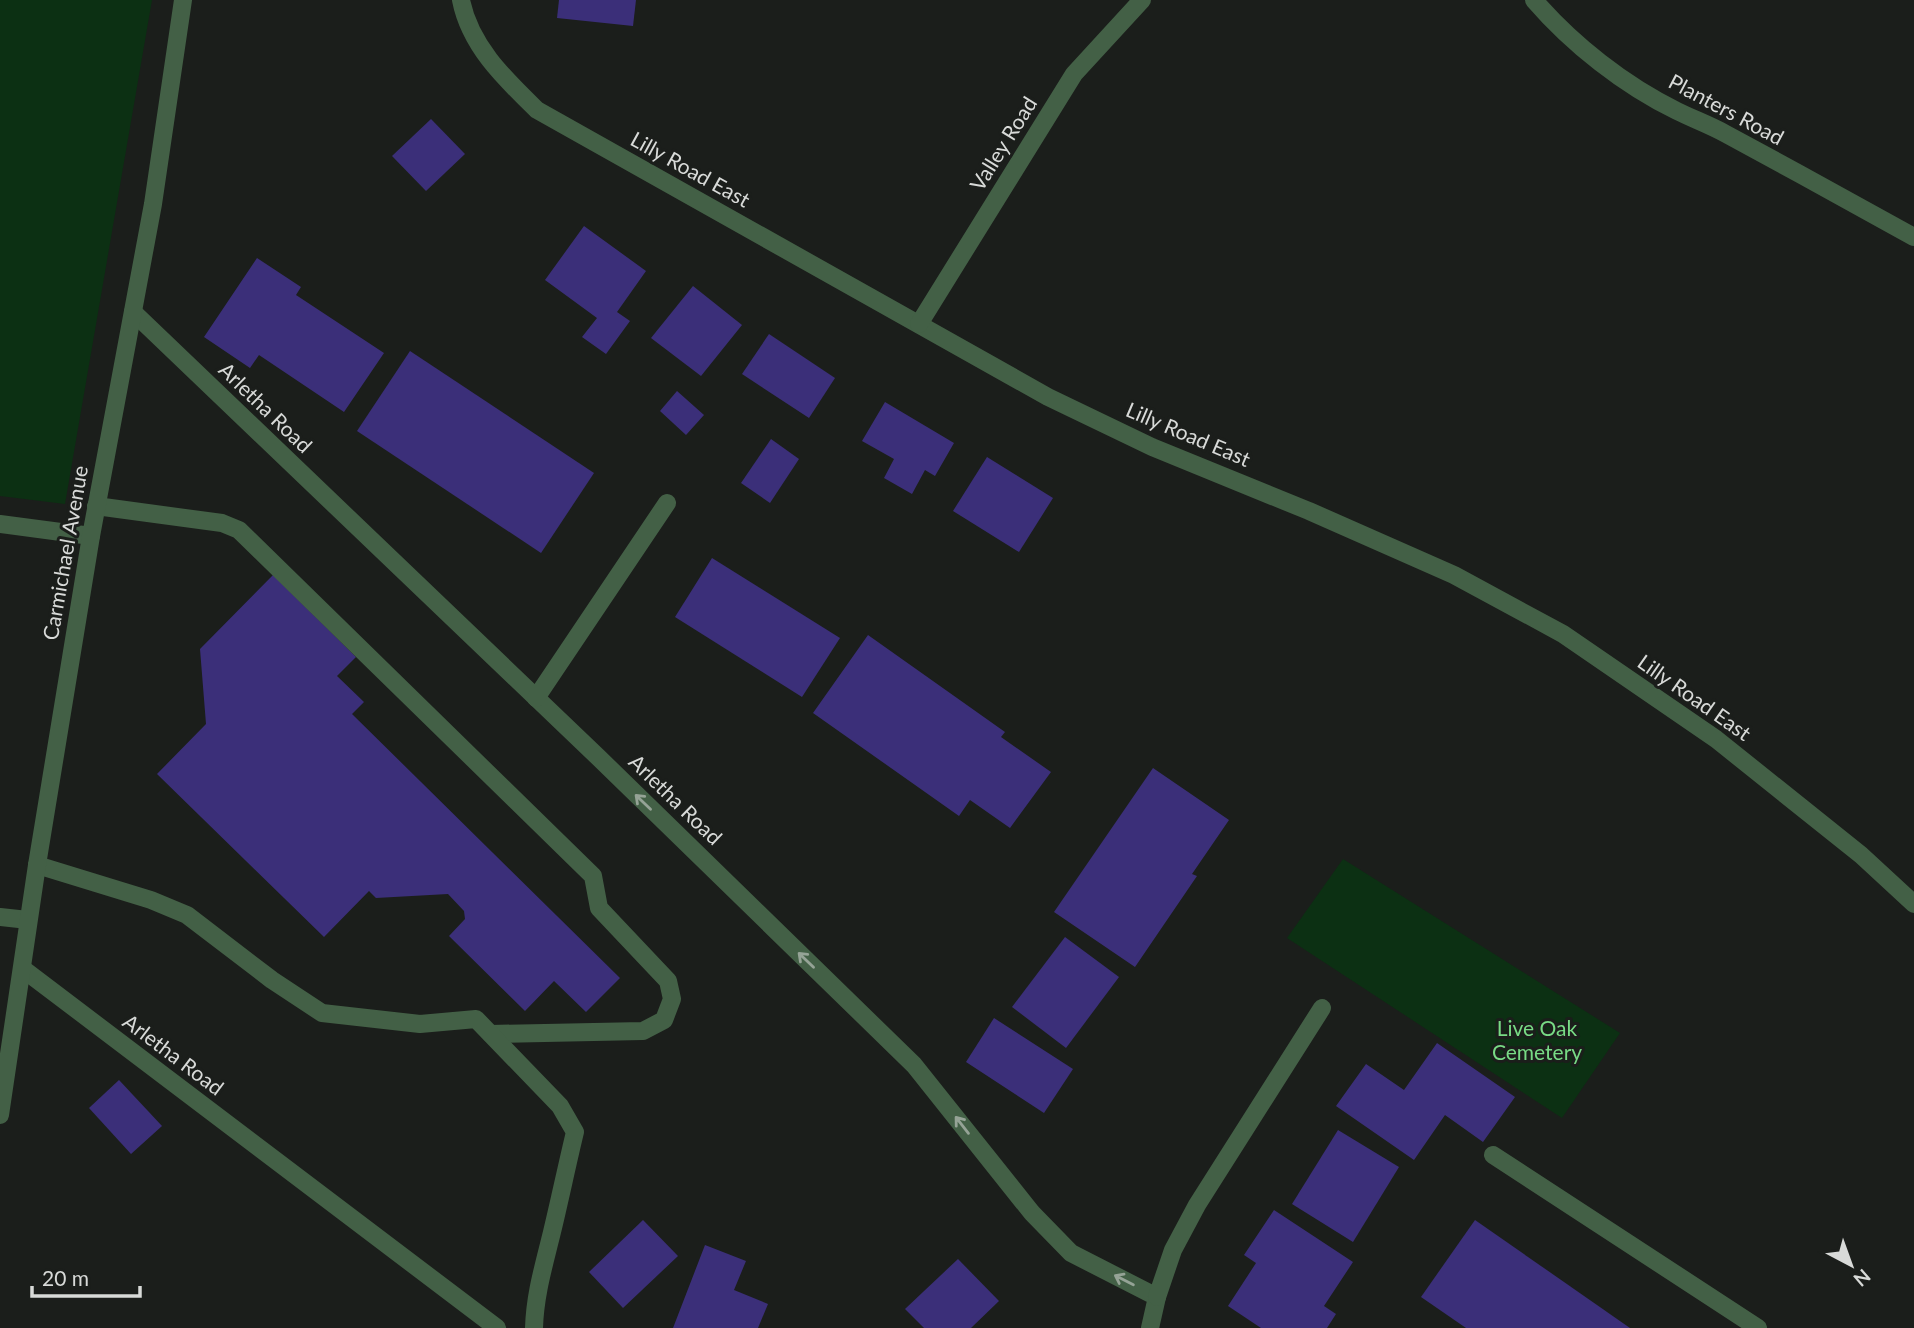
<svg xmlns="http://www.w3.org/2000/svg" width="1914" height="1328" font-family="Lato,sans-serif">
<rect width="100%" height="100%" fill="#1b1e1b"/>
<g fill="#0c3013">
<polygon points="0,0 152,0 65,504 0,496"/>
<polygon points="1343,859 1620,1033 1562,1118 1287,938"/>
</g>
<g fill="#3b2f79">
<polygon points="559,0 636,0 633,26 557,18"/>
<polygon points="431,119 465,154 426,191 392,156"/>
<polygon points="584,226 646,271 617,312 630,321 606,354 582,337 597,318 545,280"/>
<polygon points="257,258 301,287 296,295 384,353 344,412 259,355 250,368 204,337"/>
<polygon points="693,286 742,325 701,376 651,338"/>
<polygon points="769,334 835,378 809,418 742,374"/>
<polygon points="410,351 594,473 541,553 357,431"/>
<polygon points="677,391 704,415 686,435 660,411"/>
<polygon points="885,402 954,443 935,476 925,470 912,494 884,478 894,459 862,441"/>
<polygon points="771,439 799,459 770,503 741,483"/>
<polygon points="987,457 1053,498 1019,552 953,511"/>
<polygon points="712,558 840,638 802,697 675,617"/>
<polygon points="273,575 356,657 337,676 364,702 352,714 620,978 586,1012 554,981 525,1011 449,936 465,919 464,911 448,894 376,898 369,891 324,937 157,774 206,724 200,649"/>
<polygon points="868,635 1005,732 1001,737 1051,772 1010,828 970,800 959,816 813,713"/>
<polygon points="1153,768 1229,820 1192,874 1197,876 1135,967 1054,912"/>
<polygon points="1065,937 1119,977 1066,1048 1012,1007"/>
<polygon points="994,1018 1073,1069 1044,1113 966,1062"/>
<polygon points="1437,1043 1515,1097 1483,1142 1445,1115 1414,1160 1336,1106 1366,1064 1404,1090"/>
<polygon points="119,1080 162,1126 131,1154 89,1108"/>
<polygon points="1338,1130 1399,1167 1353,1242 1292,1204"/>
<polygon points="1274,1210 1353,1262 1324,1306 1336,1314 1327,1328 1261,1328 1228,1306 1256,1263 1244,1255"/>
<polygon points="643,1220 678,1256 623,1308 589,1272"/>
<polygon points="1475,1220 1630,1328 1466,1328 1421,1297"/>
<polygon points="705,1245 746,1261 734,1290 768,1304 758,1328 673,1328"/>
<polygon points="958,1259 999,1301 971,1328 924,1328 905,1309"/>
</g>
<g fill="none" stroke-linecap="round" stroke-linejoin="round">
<g stroke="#436046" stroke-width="18">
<path d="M461,0C470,46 505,79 537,110L1048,397L1152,447L1309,511L1454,575L1563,634L1716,739L1861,855L1914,904"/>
<path d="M1534,0C1573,45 1624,85 1677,111C1693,119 1710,125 1726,134C1789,168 1851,202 1914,237"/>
<polyline points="133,312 598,757 914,1065 1032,1213 1071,1253 1157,1297 1150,1328"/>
<polyline points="919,324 1074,74 1142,0"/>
<polyline points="96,506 222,523 239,530 593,876 599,908 668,981 672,999 664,1020 643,1031 491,1034"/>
<polyline points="0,524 91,536"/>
<polyline points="536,698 667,503"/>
<path d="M37,865L151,900L187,915L272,980L322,1013L420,1024L476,1019L560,1106L575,1132C567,1165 560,1199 552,1232C544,1265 535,1294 534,1328"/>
<polyline points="0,917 28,920"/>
<polyline points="23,969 497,1328"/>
<polyline points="0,1115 37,865 91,536 153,204 183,0"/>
<polyline points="1493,1155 1758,1328"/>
<polyline points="1157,1297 1173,1250 1197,1205 1322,1008"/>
</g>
</g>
<defs><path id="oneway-shaft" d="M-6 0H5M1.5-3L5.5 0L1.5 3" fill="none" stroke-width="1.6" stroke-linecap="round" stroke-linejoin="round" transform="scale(1.75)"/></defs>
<g stroke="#95a396">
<use href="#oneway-shaft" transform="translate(643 802) rotate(-136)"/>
<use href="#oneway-shaft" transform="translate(806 960) rotate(-136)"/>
<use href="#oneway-shaft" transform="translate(962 1125) rotate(-128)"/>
<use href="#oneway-shaft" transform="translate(1124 1280) rotate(-153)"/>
</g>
<g text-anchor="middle" stroke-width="6" stroke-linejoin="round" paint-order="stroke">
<g font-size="21" fill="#d8dad8" stroke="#1b1e1b">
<text transform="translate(1726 110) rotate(28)" y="7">Planters Road</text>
<text transform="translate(1004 144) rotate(-58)" y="7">Valley Road</text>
<text transform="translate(690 170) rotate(29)" y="7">Lilly Road East</text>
<text transform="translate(265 408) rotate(44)" y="7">Arletha Road</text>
<text transform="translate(1188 435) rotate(23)" y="7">Lilly Road East</text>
<text transform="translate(66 553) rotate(-80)" y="7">Carmichael Avenue</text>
<text transform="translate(1694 698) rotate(35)" y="7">Lilly Road East</text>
<text transform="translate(675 800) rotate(44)" y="7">Arletha Road</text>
<text transform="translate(173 1055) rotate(37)" y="7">Arletha Road</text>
</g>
<g font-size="21" fill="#78db85" stroke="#1b1e1b">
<text x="1537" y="1036">Live Oak<tspan x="1537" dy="24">Cemetery</tspan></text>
</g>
</g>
<g transform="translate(1851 1265) rotate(139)" stroke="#1b1e1b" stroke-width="5" paint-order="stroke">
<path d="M0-5L12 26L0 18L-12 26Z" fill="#d8dad8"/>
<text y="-10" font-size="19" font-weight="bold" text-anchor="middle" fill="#d8dad8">N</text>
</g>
<path d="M32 1286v10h108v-10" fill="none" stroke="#d8dad8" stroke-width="3.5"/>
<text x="42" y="1286" font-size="21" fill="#d8dad8" stroke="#1b1e1b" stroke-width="5" paint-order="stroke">20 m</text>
</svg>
